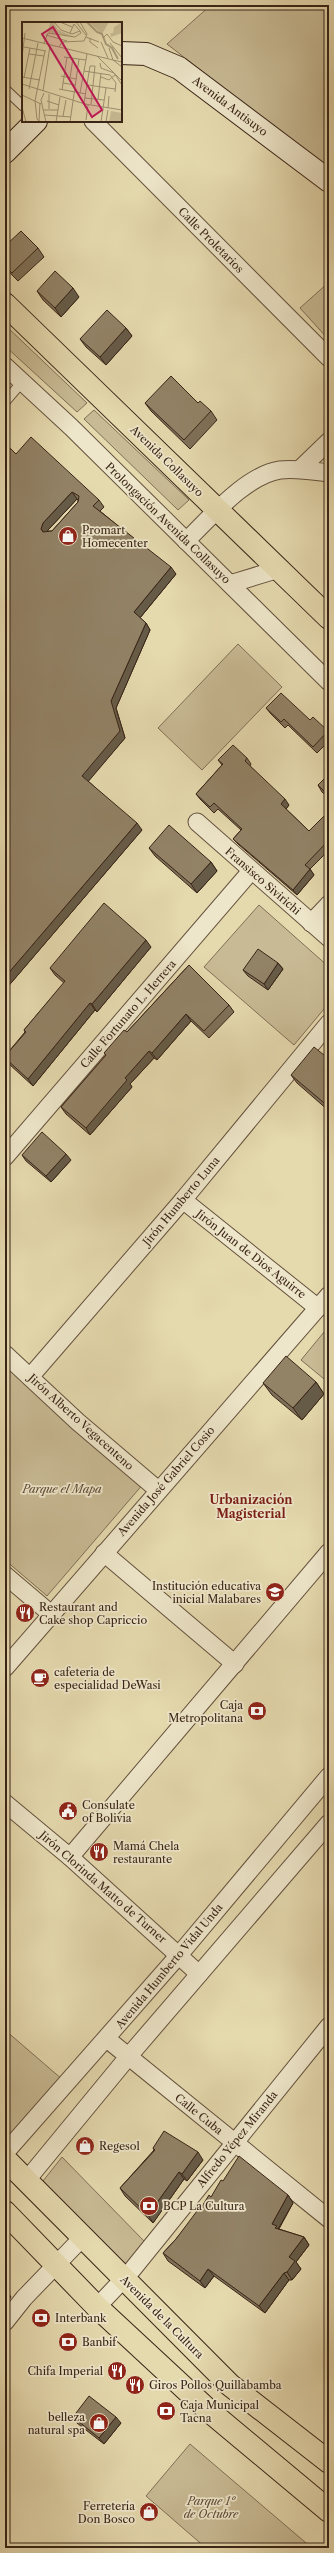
<svg xmlns="http://www.w3.org/2000/svg" width="334" height="2553" font-family="'Libre Caslon Text',serif">
<rect width="100%" height="100%" fill="#e5d9ae"/>
<filter id="stains"><feTurbulence type="fractalNoise" baseFrequency=".005" numOctaves="4"/><feColorMatrix values="0 0 0 0 .2 0 0 0 0 .09 0 0 0 0 .02 0 0 0 .5 -.17"/></filter>
<radialGradient id="worn" r=".72"><stop offset=".6" stop-color="#630" stop-opacity="0"/><stop offset="1" stop-color="#630" stop-opacity=".3"/></radialGradient>
<g fill="#c8ba94" stroke="#806f56">
<polygon points="211,5 329,5 329,170 167,44"/>
<polygon points="329,282 329,340 300,308"/>
<polygon points="5,325 87,403 77,412 5,346"/>
<polygon points="94,410 189,500 178,510 84,419"/>
<polygon points="238,644 282,687 202,770 158,728"/>
<polygon points="259,905 329,967 329,1003 294,1045 204,967"/>
<polygon points="329,1326 329,1383 301,1360"/>
<polygon points="5,1365 144,1483 47,1596 5,1560"/>
<polygon points="5,2030 63,2080 5,2143"/>
<polygon points="62,2157 145,2242 125,2265 43,2181"/>
<polygon points="190,2444 312,2548 206,2548 146,2496"/>
</g>
<g fill="none" stroke-linecap="round" stroke-linejoin="round">
<defs>
<g id="lane">
<polyline points="5,89 23,106"/>
<polyline points="5,402 22,382"/>
</g>
<g id="street">
<polyline points="93,121 329,358"/>
<polyline points="5,366 71,427 329,682"/>
<polyline points="300,469 329,441"/>
<path d="M186,541C210,518 246,475 280,470C296,468 313,471 329,473"/>
<polyline points="230,584 279,569"/>
<polyline points="197,822 329,938"/>
<polyline points="311,923 329,904"/>
<polyline points="5,1157 251,871"/>
<polyline points="183,1200 318,1308"/>
<polyline points="5,1354 78,1422 158,1490"/>
<polyline points="30,1377 183,1200 329,1023"/>
<polyline points="104,1553 235,1664"/>
<polyline points="5,1575 51,1614"/>
<polyline points="5,1668 329,1295"/>
<polyline points="5,1803 70,1857 199,1974"/>
<polyline points="70,1857 329,1552"/>
<polyline points="107,2039 329,2219"/>
<polyline points="5,2153 179,1955 329,1776"/>
<polyline points="26,2181 128,2057 329,1823"/>
<polyline points="97,2307 132,2270 329,2026"/>
<polyline points="5,2322 24,2298 82,2238"/>
</g>
<g id="secondary">
<polyline points="121,53 146,54 179,68 329,181"/>
<polyline points="5,152 36,121"/>
</g>
<polyline id="primary" points="5,304 329,618"/>
<g id="highway">
<polyline points="5,2159 230,2385 329,2462"/>
<polyline points="5,2212 97,2307 208,2410 329,2511"/>
</g>
</defs>
<use href="#lane" stroke="#64513d" stroke-width="11"/>
<use href="#street" stroke="#64513d" stroke-width="19"/>
<use href="#secondary" stroke="#392417" stroke-width="24"/>
<use href="#primary" stroke="#392417" stroke-width="24"/>
<use href="#highway" stroke="#392417" stroke-width="24"/>
<use href="#lane" stroke="#eee6ca" stroke-width="9"/>
<use href="#street" stroke="#eee6ca" stroke-width="17"/>
<use href="#secondary" stroke="#eee6ca" stroke-width="22"/>
<use href="#primary" stroke="#e5d9ae" stroke-width="22"/>
<use href="#highway" stroke="#e5d9ae" stroke-width="22"/>
</g>
<g fill="#7e7058" stroke="#392417" fill-rule="evenodd">
<polygon points="5,246 38,248 44,257 18,281 5,268"/>
<polygon points="37,291 79,297 61,317 43,300"/>
<polygon points="126,328 132,336 106,365 86,347 80,339"/>
<polygon points="145,403 198,403 211,411 217,420 190,449 151,411"/>
<path d="M5,443L16,454L99,500L104,507L100,511L176,574L140,618L146,623L150,630L116,708L125,738L88,781L142,830L5,990ZM77,499L78,500V502L52,531H47L48,530Z"/>
<polygon points="266,708 310,720 328,731 329,733 329,741 317,753 288,725 285,728 271,714"/>
<polygon points="247,758 251,764 250,766 289,805 286,809 309,831 329,811 329,850 310,869 314,875 297,895 238,844 233,839 241,830 218,809 214,813 200,799 196,794 222,765 218,760"/>
<polygon points="329,774 329,798 322,792 318,785"/>
<polygon points="149,848 211,862 217,871 197,893 155,856"/>
<polygon points="151,947 97,1012 95,1010 33,1086 9,1064 5,1059 5,1056 25,1032 24,1030 64,983 55,975 50,968"/>
<polygon points="278,963 283,969 268,990 248,976 243,970"/>
<polygon points="189,965 229,1005 234,1012 209,1038 191,1021 157,1060 154,1058 130,1084 132,1087 90,1135 66,1114 61,1107 106,1055 104,1053 127,1032"/>
<polygon points="329,1059 329,1111 297,1083 291,1075"/>
<polygon points="22,1155 71,1160 51,1182 26,1161"/>
<polygon points="316,1382 324,1394 302,1420 272,1395 263,1383"/>
<polygon points="153,2148 203,2160 187,2181 184,2179 153,2223 125,2196 120,2188 154,2150"/>
<polygon points="288,2195 293,2203 279,2229 304,2237 309,2245 296,2262 301,2269 292,2280 289,2280 265,2313 214,2276 205,2288 168,2261 163,2253 176,2239 211,2197"/>
<polygon points="73,2417 121,2423 104,2444 77,2423"/>
</g>
<g fill="#665b47" stroke="#392417">
<polygon points="73,288 79,297 61,317 55,308"/>
<polygon points="126,328 132,336 106,365 100,357"/>
<polygon points="72,492 77,499 48,530 46,535 41,529 43,523"/>
<polygon points="171,567 176,574 139,619 134,612"/>
<polygon points="146,623 150,630 116,708 125,738 87,783 82,776 111,701"/>
<polygon points="285,799 289,805 285,810 281,804"/>
<polygon points="137,823 142,830 5,990 5,977"/>
<polygon points="211,862 217,871 197,893 191,884"/>
<polygon points="310,869 314,875 297,895 293,890"/>
<polygon points="146,940 151,947 97,1012 92,1004"/>
<polygon points="278,963 283,969 268,990 264,984"/>
<polygon points="90,1003 95,1010 33,1086 28,1079"/>
<polygon points="186,1014 191,1021 157,1060 152,1053"/>
<polygon points="149,1051 154,1058 130,1084 132,1087 90,1135 86,1128 125,1078"/>
<polygon points="5,1106 8,1110 5,1114"/>
<polygon points="66,1154 71,1160 51,1182 46,1176"/>
<polygon points="316,1382 324,1394 302,1420 293,1408"/>
<polygon points="198,2152 203,2160 187,2181 182,2174"/>
<polygon points="179,2172 184,2179 153,2223 148,2215"/>
<polygon points="288,2195 293,2203 277,2231 272,2224"/>
<polygon points="304,2237 309,2245 296,2262 301,2269 292,2280 287,2272 289,2257"/>
<polygon points="208,2269 214,2276 205,2288 200,2281"/>
<polygon points="284,2273 289,2280 265,2313 259,2306"/>
<polygon points="5,2288 11,2297 5,2304"/>
<polygon points="116,2417 121,2423 104,2444 99,2438"/>
</g>
<g fill="#928266" stroke="#392417" fill-rule="evenodd">
<polygon points="21,231 38,248 12,273 5,266 5,246"/>
<polygon points="55,271 73,288 55,308 37,291"/>
<polygon points="107,310 126,328 100,357 80,339"/>
<polygon points="171,376 198,403 200,401 211,411 184,440 145,403"/>
<path d="M31,437L99,500L93,506L171,567L134,612L146,623L111,701L120,731L82,776L137,823L5,977V443L16,454ZM72,492L79,496L78,502L52,531L43,532L41,529L43,523Z"/>
<polygon points="281,693 310,720 313,717 328,731 313,747 284,719 281,722 266,708"/>
<polygon points="233,745 247,758 245,761 285,799 281,804 309,831 329,811 329,840 305,865 310,869 293,890 233,839 242,829 214,803 210,807 196,794 223,764 218,760"/>
<polygon points="329,774 329,796 318,785"/>
<polygon points="169,825 211,862 191,884 149,848"/>
<polygon points="104,903 146,940 92,1004 90,1003 28,1079 5,1058 5,1056 26,1032 24,1030 65,981 50,968"/>
<polygon points="258,949 278,963 264,984 243,970"/>
<polygon points="189,965 229,1005 204,1031 186,1014 152,1053 149,1051 125,1078 127,1080 86,1128 61,1107 106,1055 104,1053 124,1030 127,1032"/>
<polygon points="314,1047 329,1059 329,1107 291,1075"/>
<polygon points="42,1132 66,1154 46,1176 22,1155"/>
<polygon points="286,1356 316,1382 293,1408 263,1383"/>
<polygon points="164,2131 198,2152 182,2174 179,2172 148,2215 120,2188 155,2150 153,2148"/>
<polygon points="239,2156 288,2195 272,2224 277,2226 275,2228 304,2237 289,2257 295,2261 287,2272 284,2273 259,2306 208,2269 200,2281 163,2253 176,2239 200,2207 201,2208 209,2195 211,2197 221,2180 223,2181"/>
<polygon points="89,2396 116,2417 99,2438 73,2417"/>
</g>
<defs>
<symbol id="shop-disc" viewBox="-11 -11 22 22"><circle r="9.5" fill="#8f2418" stroke="#eee6ca"/><path d="M-5-2.5h2.3a2.7 3.5 0 0 1 5.4 0H5L5.5 6h-11ZM-1.5-2.5h3a1.5 2.3 0 0 0-3 0Z" fill="#fff"/></symbol>
<symbol id="school-disc" viewBox="-11 -11 22 22"><circle r="9.5" fill="#8f2418" stroke="#eee6ca"/><path d="M0-5L7-2L0 1L-7-2ZM-4 1L0 2.5L4 1V4Q0 6-4 4Z" fill="#fff"/></symbol>
<symbol id="restaurant-disc" viewBox="-11 -11 22 22"><circle r="9.5" fill="#8f2418" stroke="#eee6ca"/><path d="M-5-6h1v4h1v-4h1v4h1v-4h1v5L-1.5 .5V6h-2V.5L-5-1ZM5-6V6H3V1.5H1.5Q1.5-4 5-6Z" fill="#fff"/></symbol>
<symbol id="cafe-disc" viewBox="-11 -11 22 22"><circle r="9.5" fill="#8f2418" stroke="#eee6ca"/><path d="M-5.5-4.5H6V0H3Q3 3.5 0 3.5H-2.5Q-5.5 3.5-5.5 0ZM3-3.2v2h1.7v-2ZM-6 4.5H4V6H-6Z" fill="#fff"/></symbol>
<symbol id="bank-disc" viewBox="-11 -11 22 22"><circle r="9.5" fill="#8f2418" stroke="#eee6ca"/><path d="M-6-4H6V4H-6ZM0-2.3a2.3 2.3 0 1 0 0 4.6a2.3 2.3 0 1 0 0-4.6Z" fill="#fff"/></symbol>
<symbol id="civic-disc" viewBox="-11 -11 22 22"><circle r="9.5" fill="#8f2418" stroke="#eee6ca"/><path d="M-.6-6.5H3V-4.5H.6V-3L4-1V1h2V6H-6V1h2V-1L-.6-3ZM-1.2 2.5V6h2.4V2.5Z" fill="#fff"/></symbol>
</defs>
<g fill-rule="evenodd">
<use href="#shop-disc" x="57" y="525" width="22" height="22"/>
<use href="#school-disc" x="264" y="1581" width="22" height="22"/>
<use href="#restaurant-disc" x="14" y="1602" width="22" height="22"/>
<use href="#cafe-disc" x="29" y="1667" width="22" height="22"/>
<use href="#bank-disc" x="246" y="1700" width="22" height="22"/>
<use href="#civic-disc" x="57" y="1800" width="22" height="22"/>
<use href="#restaurant-disc" x="88" y="1841" width="22" height="22"/>
<use href="#shop-disc" x="74" y="2135" width="22" height="22"/>
<use href="#bank-disc" x="138" y="2195" width="22" height="22"/>
<use href="#bank-disc" x="30" y="2307" width="22" height="22"/>
<use href="#bank-disc" x="57" y="2331" width="22" height="22"/>
<use href="#restaurant-disc" x="106" y="2360" width="22" height="22"/>
<use href="#restaurant-disc" x="124" y="2374" width="22" height="22"/>
<use href="#bank-disc" x="155" y="2400" width="22" height="22"/>
<use href="#shop-disc" x="88" y="2412" width="22" height="22"/>
<use href="#shop-disc" x="138" y="2501" width="22" height="22"/>
</g>
<g text-anchor="middle" stroke-width="3.5" stroke-linejoin="round" paint-order="stroke">
<g font-size="11" fill="#392417" stroke="#eee6ca">
<text transform="translate(230 106) rotate(37)" y="4">Avenida Antisuyo</text>
<text transform="translate(211 240) rotate(45)" y="4">Calle Proletarios</text>
<text transform="translate(167 461) rotate(44)" y="4">Avenida Collasuyo</text>
<text transform="translate(168 523) rotate(44)" y="4">Prolongación Avenida Collasuyo</text>
<text transform="translate(263 881) rotate(41)" y="4">Fransisco Sivirichi</text>
<text transform="translate(128 1014) rotate(-49)" y="4">Calle Fortunato L. Herrera</text>
<text transform="translate(181 1201) rotate(-50)" y="4">Jirón Humberto Luna</text>
<text transform="translate(251 1254) rotate(38)" y="4">Jirón Juan de Dios Aguirre</text>
<text transform="translate(81 1422) rotate(42)" y="4">Jirón Alberto Vegacenteno</text>
<text transform="translate(166 1481) rotate(-49)" y="4">Avenida José Gabriel Cosio</text>
<text transform="translate(103 1887) rotate(41)" y="4">Jirón Clorinda Matto de Turner</text>
<text transform="translate(169 1966) rotate(-50)" y="4">Avenida Humberto Vidal Unda</text>
<text transform="translate(199 2114) rotate(39)" y="4">Calle Cuba</text>
<text transform="translate(237 2139) rotate(-51)" y="4">Alfredo Yépez Miranda</text>
<text transform="translate(162 2317) rotate(45)" y="4">Avenida de la Cultura</text>
</g>
<g font-size="11" fill="#392417" stroke="#eee6ca" text-anchor="start">
<text x="82" y="534">Promart<tspan x="82" dy="13">Homecenter</tspan></text>
<text x="261" y="1590" text-anchor="end">Institución educativa<tspan x="261" dy="13">inicial Malabares</tspan></text>
<text x="39" y="1611">Restaurant and<tspan x="39" dy="13">Cake shop Capriccio</tspan></text>
<text x="54" y="1676">cafeteria de<tspan x="54" dy="13">especialidad DeWasi</tspan></text>
<text x="243" y="1709" text-anchor="end">Caja<tspan x="243" dy="13">Metropolitana</tspan></text>
<text x="82" y="1809">Consulate<tspan x="82" dy="13">of Bolivia</tspan></text>
<text x="113" y="1850">Mamá Chela<tspan x="113" dy="13">restaurante</tspan></text>
<text x="99" y="2150">Regesol</text>
<text x="163" y="2210">BCP La Cultura</text>
<text x="55" y="2322">Interbank</text>
<text x="82" y="2346">Banbif</text>
<text x="103" y="2375" text-anchor="end">Chifa Imperial</text>
<text x="149" y="2389">Giros Pollos Quillabamba</text>
<text x="180" y="2409">Caja Municipal<tspan x="180" dy="13">Tacna</tspan></text>
<text x="85" y="2421" text-anchor="end">belleza<tspan x="85" dy="13">natural spa</tspan></text>
<text x="135" y="2510" text-anchor="end">Ferretería<tspan x="135" dy="13">Don Bosco</tspan></text>
</g>
<g font-size="11" font-style="italic" fill="#5d4a36" stroke="#eee6ca">
<text x="62" y="1493">Parque el Mapa</text>
<text x="211" y="2505">Parque 1º<tspan x="211" dy="13">de Octubre</tspan></text>
</g>
<g font-size="12" font-weight="bold" fill="#7a1f14" stroke="#eee6ca">
<text x="251" y="1504">Urbanización<tspan x="251" dy="14">Magisterial</tspan></text>
</g>
</g>
<g transform="translate(22 22)">
<rect width="100" height="100" fill="#e5d9ae"/>
<path d="M28,0H31L36,8L52,15L26,10ZM67,0H87L80,12ZM100,0V11L89,15L88,11H91L92,5ZM89,89L100,91V100H87Z" fill="#c8ba94"/>
<path fill="none" stroke="#ab9b7b" stroke-width="2" d="M65,0L75,10L80,12L84,22L90,26L96,37"/>
<path fill="none" stroke="#a09172" stroke-width="1" d="M32,0L39,8L50,12L58,9M38,0L50,5M54,0L64,13M48,11L52,2L58,9M24,13L45,19M64,15L77,20M0,16L91,38L100,45M68,16V20L76,26M81,16L85,12L91,20L100,24M79,20L86,36M22,21L26,11L53,15L59,11L58,9M88,21L100,36M2,25L24,29M37,25L40,20L62,19L65,12L58,0M87,26L91,38L100,40M7,32L22,34M75,34L100,59M0,35L3,11M42,35L64,38M78,41L79,46L92,51L100,63M62,49L88,53L94,61L93,70M39,54L54,57M0,55L18,58M79,55L87,58L94,52M2,56L8,26M48,56L51,36M41,61L53,63M0,62L63,82L100,88M66,63L93,67M7,67L16,21M37,67L64,72M40,68L45,35M21,69L28,24M22,71L19,78L24,100M58,71L65,32M0,73L19,82M63,76L82,78M76,78L79,51M25,79L37,83M62,81L68,44H73L69,82M0,85L4,100M86,86L87,74M27,87V72M21,88H36M23,93L49,95M41,94L44,78M64,98L66,83M17,99L15,97L13,79L23,29M17,99L18,81M34,100L38,75M48,100L57,37M79,100L84,66M84,100L86,88"/>
<path fill="#c2185b" fill-opacity="0.15" stroke="#c2185b" stroke-width="2" d="M31,5L80,88L70,95L20,12Z"/>
<rect width="100" height="100" fill="none" stroke="#392417" stroke-width="2"/>
</g>
<rect width="334" height="2553" fill="none" stroke="#e5d9ae" stroke-width="20"/>
<rect x="6" y="6" width="322" height="2541" fill="none" stroke="#392417" stroke-width="2"/>
<rect x="10" y="10" width="314" height="2533" fill="none" stroke="#392417"/>
<rect width="100%" height="100%" filter="url(#stains)"/>
<rect width="100%" height="100%" fill="url(#worn)"/>
</svg>
